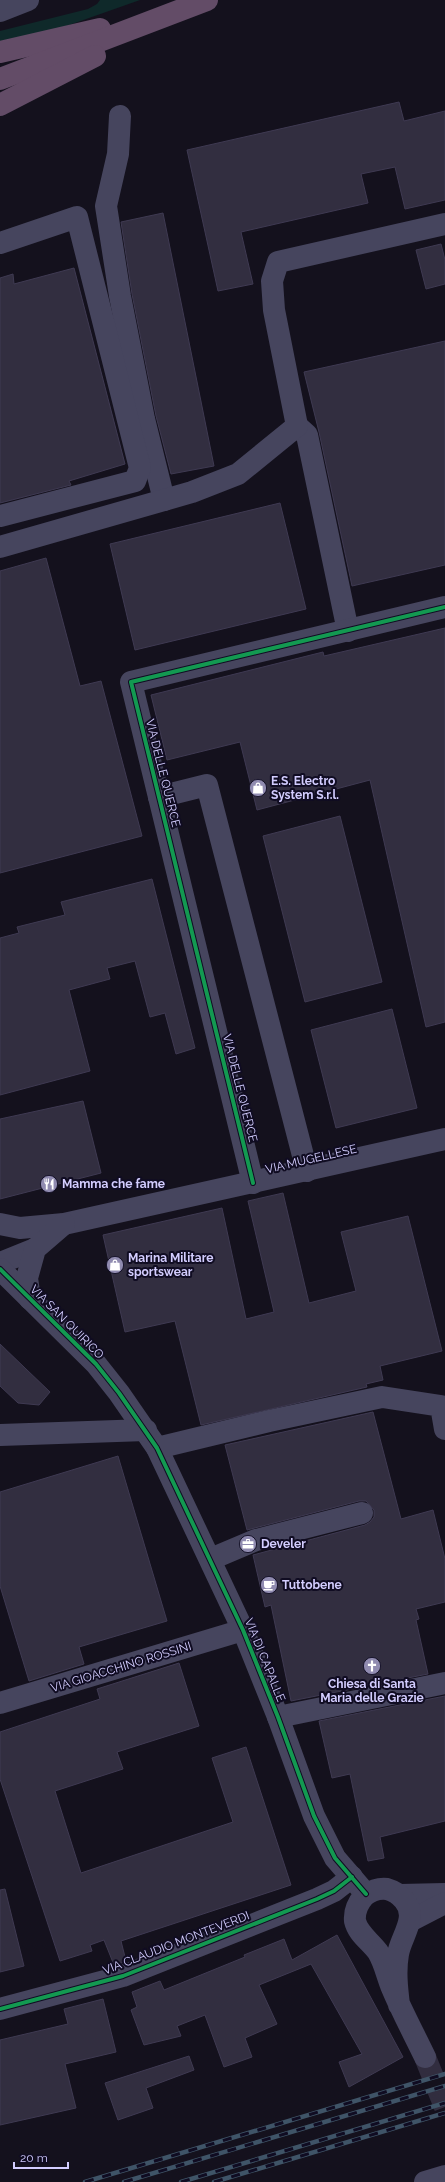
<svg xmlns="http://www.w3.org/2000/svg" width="445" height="2182" font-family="Raleway,sans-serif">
<rect width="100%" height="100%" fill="#14111d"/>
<polygon fill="#0f292a" points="100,0 140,0 55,30 0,45 0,31 88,9 97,4"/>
<g fill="#322e40" stroke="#3f3a52">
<polygon points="399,102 404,121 445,111 445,200 405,209 395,167 361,174 368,203 241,232 253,284 218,291 187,150"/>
<polygon points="163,213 214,466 171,474 156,416 132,294 121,222"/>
<polygon points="441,244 445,260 445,284 426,289 416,250"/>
<polygon points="74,268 125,464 69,481 71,485 0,503 0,278 13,274 14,284"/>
<polygon points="445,341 445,565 352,586 319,432 304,372"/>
<polygon points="280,503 306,609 135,650 110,544"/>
<polygon points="46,558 80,686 101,681 142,836 0,873 0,571"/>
<polygon points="445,628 445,1022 426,1027 370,780 257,810 240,742 167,760 151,695 323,652 324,656"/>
<polygon points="340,816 382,982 305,1002 263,836"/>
<polygon points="152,879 195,1048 176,1054 165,1013 150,1017 135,961 107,968 110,979 69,990 90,1071 0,1095 0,938 19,933 17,927 65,915 61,902"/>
<polygon points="392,1009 417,1108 336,1128 311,1030"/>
<polygon points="83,1101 101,1173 0,1199 0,1119"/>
<polygon points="283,1193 309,1303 356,1291 341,1232 408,1216 442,1351 380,1366 383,1380 366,1384 367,1387 201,1425 175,1321 125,1332 103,1235 222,1208 246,1319 274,1312 248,1201"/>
<polygon points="0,1344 50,1392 39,1405 18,1403 0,1386"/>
<polygon points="373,1412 401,1519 433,1510 445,1559 445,1602 416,1609 419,1619 416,1620 428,1674 291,1701 271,1605 265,1607 253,1555 365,1525 370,1522 374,1517 374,1510 366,1501 359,1501 247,1530 225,1445"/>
<polygon points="118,1456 167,1621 79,1647 84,1664 29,1681 0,1586 0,1492"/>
<polygon points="179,1663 199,1726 117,1752 123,1769 55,1791 81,1873 233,1822 212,1758 246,1747 291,1885 121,1941 126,1961 125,1962 114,1965 104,1940 90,1945 92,1951 60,1961 0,1779 0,1732 100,1699 97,1689"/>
<polygon points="445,1696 445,1821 380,1837 384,1858 368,1861 350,1774 332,1778 319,1721"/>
<polygon points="5,1889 24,1966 0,1972 0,1890"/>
<polygon points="337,1935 403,2057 349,2087 339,2062 362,2054 311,1964 259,1985 277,2024 245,2038 252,2057 224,2067 205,2015 177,2026 181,2036 144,2045 131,2010 137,2007 132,1992 160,1981 164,1990 245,1957 244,1955 284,1939 292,1960"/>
<polygon points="103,1999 116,2052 65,2064 76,2108 0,2125 0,2040 68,2024 64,2009"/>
<polygon points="189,2056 194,2070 146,2088 153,2108 118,2120 105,2083"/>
</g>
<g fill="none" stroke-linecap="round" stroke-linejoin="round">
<polyline stroke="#312d3f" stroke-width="22" stroke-dasharray="22 11" stroke-linecap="butt" points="425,2057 445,2107"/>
<g stroke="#46455e" stroke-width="22">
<polyline points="0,11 28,0"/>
<polyline points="120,116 118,154 106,206 120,296 144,419 164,500"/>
<polyline points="0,243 77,217 140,468 135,481 0,516"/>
<polyline points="297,426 307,435 348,631"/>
<polyline points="0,547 192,492 238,474 297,426 274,310 272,281 278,262 445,224"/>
<polyline points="159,797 207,785 307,1171"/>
<polyline points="253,1183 131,682 445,607"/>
<polyline points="0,1224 20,1228 64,1224 445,1139"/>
<polyline points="0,1263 35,1249"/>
<polyline points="0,1269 96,1364 119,1393 157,1448 243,1630 278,1717 314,1816 335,1858 366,1894"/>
<polyline points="30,1299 27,1278 35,1249 64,1224"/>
<polyline points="0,1435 146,1430"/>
<polyline points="157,1448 269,1421 382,1397 441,1406 445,1429"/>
<polyline points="211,1559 256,1540 362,1513"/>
<polyline points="0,1703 243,1630"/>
<polyline points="278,1717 445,1683"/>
<polyline points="400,1895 445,1894"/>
<polyline points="410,1921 445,1903"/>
<path d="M399,2005C397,1988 395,1971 398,1954C401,1936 419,1917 404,1900C399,1894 394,1891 387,1889C379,1888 370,1891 364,1896C358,1903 354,1911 355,1921C358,1934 370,1941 378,1952C385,1964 387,1976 392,1988C402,2012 414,2034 425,2057"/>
<polyline points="0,2009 123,1976 317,1899 334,1891 352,1877"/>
<polyline points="425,2182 445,2176"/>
</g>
<g stroke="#634c67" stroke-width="22">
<polyline points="0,52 100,29"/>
<polyline points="0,79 207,0"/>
<polyline points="0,105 95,56"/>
</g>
<defs>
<g id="rail">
<polyline points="85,2182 445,2074"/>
<polyline points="124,2182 445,2086"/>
<polyline points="181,2182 445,2103"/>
<polyline points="214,2182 445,2113"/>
</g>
</defs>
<use href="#rail" stroke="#3f5467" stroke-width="4.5"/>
<use href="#rail" stroke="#100c22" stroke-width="3" stroke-dasharray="9" stroke-linecap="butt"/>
<defs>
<g id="cycleway">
<polyline points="253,1183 131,682 445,607"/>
<polyline points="0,1269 96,1364 119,1393 157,1448 243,1630 278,1717 314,1816 335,1858 366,1894"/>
<polyline points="0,2009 123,1976 317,1899 334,1891 352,1877"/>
</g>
</defs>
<use href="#cycleway" stroke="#100c22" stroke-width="6"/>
<use href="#cycleway" stroke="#139951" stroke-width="4"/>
</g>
<defs>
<symbol id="shop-disc" viewBox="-11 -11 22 22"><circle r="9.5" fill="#908bb0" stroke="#100c22"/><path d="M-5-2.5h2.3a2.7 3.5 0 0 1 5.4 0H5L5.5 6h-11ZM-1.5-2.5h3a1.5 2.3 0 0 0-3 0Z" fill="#fff"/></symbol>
<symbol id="restaurant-disc" viewBox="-11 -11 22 22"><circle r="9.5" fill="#908bb0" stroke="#100c22"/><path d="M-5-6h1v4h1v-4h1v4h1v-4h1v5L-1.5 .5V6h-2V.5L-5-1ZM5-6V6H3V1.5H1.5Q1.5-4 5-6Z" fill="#fff"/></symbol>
<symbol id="office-disc" viewBox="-11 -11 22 22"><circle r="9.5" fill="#908bb0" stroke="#100c22"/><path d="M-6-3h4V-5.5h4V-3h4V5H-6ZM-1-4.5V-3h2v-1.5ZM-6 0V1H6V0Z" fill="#fff"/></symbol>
<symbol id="cafe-disc" viewBox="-11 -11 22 22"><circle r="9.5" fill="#908bb0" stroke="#100c22"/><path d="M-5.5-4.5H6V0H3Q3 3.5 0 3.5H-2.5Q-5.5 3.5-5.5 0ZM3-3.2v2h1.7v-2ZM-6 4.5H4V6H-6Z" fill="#fff"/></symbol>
<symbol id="church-disc" viewBox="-11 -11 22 22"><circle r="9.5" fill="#908bb0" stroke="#100c22"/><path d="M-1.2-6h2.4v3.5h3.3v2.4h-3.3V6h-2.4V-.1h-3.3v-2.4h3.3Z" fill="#fff"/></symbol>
</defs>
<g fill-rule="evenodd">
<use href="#shop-disc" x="248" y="778" width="20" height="20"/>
<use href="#restaurant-disc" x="39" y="1174" width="20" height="20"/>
<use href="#shop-disc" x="105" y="1255" width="20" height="20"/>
<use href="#office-disc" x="238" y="1534" width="20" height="20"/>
<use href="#cafe-disc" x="259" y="1575" width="20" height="20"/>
<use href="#church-disc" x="362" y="1656" width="20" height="20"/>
</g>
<g text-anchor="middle" stroke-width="4" stroke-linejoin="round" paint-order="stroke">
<g font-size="12" fill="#d3cdff" stroke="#100c22">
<text transform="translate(163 773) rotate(76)" y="4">VIA DELLE QUERCE</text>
<text transform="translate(240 1088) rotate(76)" y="4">VIA DELLE QUERCE</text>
<text transform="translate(311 1159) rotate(-13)" y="4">VIA MUGELLESE</text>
<text transform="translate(67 1322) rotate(45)" y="4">VIA SAN QUIRICO</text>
<text transform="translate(265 1660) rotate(68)" y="4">VIA DI CAPALLE</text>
<text transform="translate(121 1667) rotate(-17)" y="4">VIA GIOACCHINO ROSSINI</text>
<text transform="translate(176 1943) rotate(-21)" y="4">VIA CLAUDIO MONTEVERDI</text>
</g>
<g font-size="12" font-weight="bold" fill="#d3cdff" stroke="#100c22" text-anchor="start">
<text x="271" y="785">E.S. Electro<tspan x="271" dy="14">System S.r.l.</tspan></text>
<text x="62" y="1188">Mamma che fame</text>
<text x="128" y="1262">Marina Militare<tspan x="128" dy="14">sportswear</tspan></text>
<text x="261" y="1548">Develer</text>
<text x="282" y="1589">Tuttobene</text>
<text x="372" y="1688" text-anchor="middle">Chiesa di Santa<tspan x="372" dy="14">Maria delle Grazie</tspan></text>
</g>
</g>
<path d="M14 2162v6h54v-6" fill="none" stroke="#d3cdff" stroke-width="2"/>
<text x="20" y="2162" font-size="12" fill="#d3cdff" stroke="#100c22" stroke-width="3" paint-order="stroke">20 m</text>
</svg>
